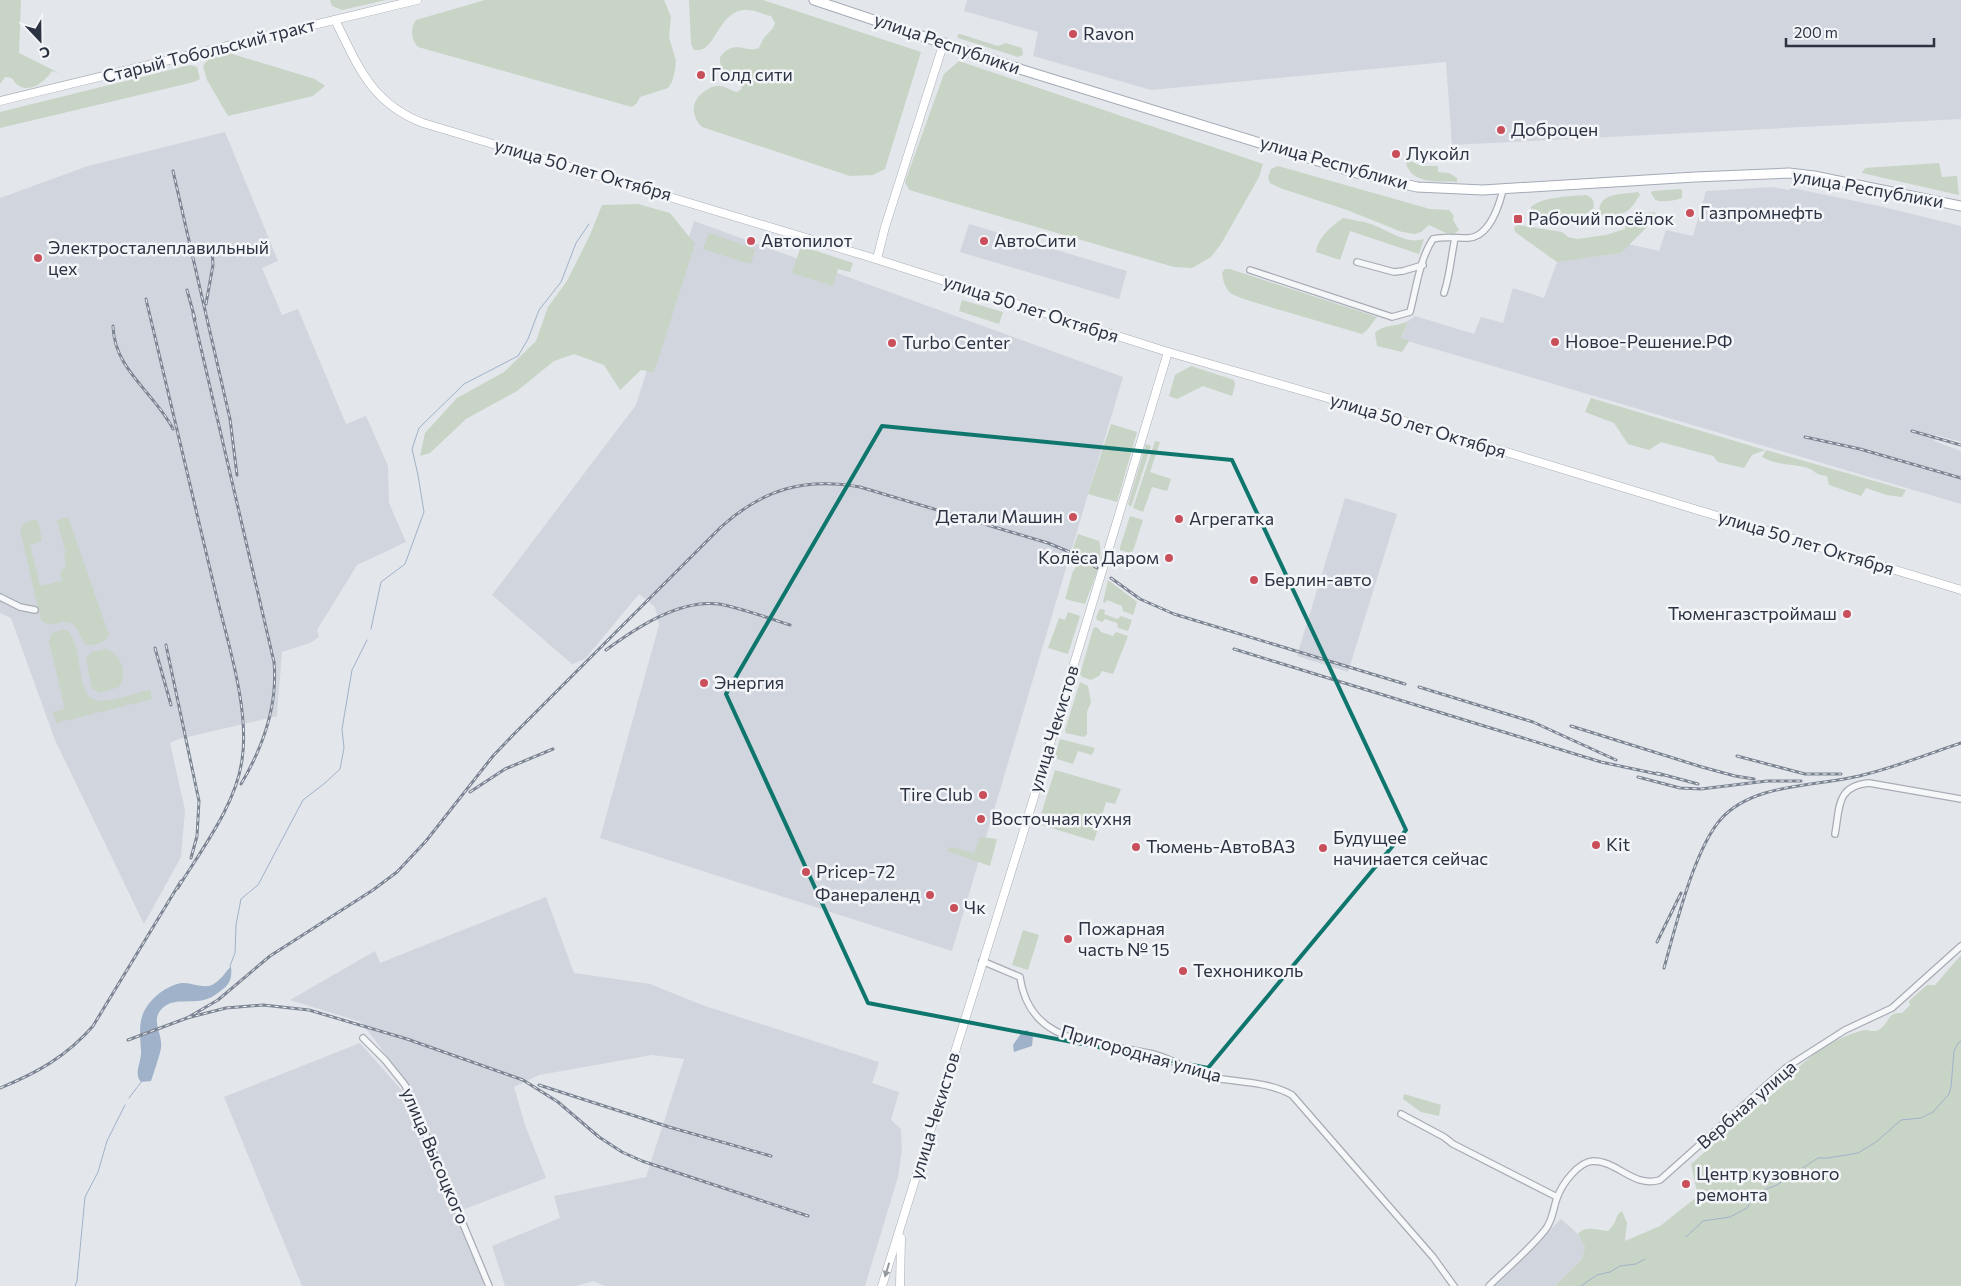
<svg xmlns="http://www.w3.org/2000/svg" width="1961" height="1286" font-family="Commissioner,sans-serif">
<rect width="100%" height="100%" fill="#e3e6eb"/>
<g fill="#d1d5dd">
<polygon points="967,0 1961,0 1961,119 1452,145 1446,62 1151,90 1033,56 1038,32 964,11"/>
<polygon points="225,132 278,261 262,268 282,315 298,309 346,424 366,416 388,466 389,503 406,542 357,565 317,630 319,637 310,643 282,652 277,716 179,739 170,743 185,810 181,857 144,924 55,740 11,618 0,613 0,198 88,166"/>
<polygon points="1773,187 1789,190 1792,188 1879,206 1961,226 1961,442 1936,435 1934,441 1961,451 1961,504 1401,339 1408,321 1415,316 1474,334 1481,317 1503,323 1513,288 1544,298 1557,262 1621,253 1628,244 1659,251 1666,230 1693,236 1706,191"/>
<polygon points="694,221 1123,377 952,951 600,838 659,625 655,607 639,594 585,659 572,664 492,595 636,405"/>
<polygon points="969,224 1127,271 1119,299 960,252"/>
<polygon points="1345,498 1397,514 1348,672 1297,656"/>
<polygon points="546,897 574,973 650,984 702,1005 879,1062 872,1083 899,1092 891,1120 901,1129 902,1150 898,1177 865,1286 605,1286 593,1281 576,1286 505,1286 492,1246 560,1218 554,1196 646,1177 689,1044 684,1059 652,1055 539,1075 514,1087 525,1125 546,1178 462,1210 409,1085 361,1022 290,1000 375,951 380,963"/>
<polygon points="360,1043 404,1093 485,1286 302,1286 224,1097"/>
<polygon points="1561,1219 1578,1234 1585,1247 1582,1259 1555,1286 1494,1286"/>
</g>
<g fill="#c8d4c5">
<path d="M0,0H21L19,53L59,73L52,71C42,86 22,97 12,78L5,77L0,84Z"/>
<polygon points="330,0 386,0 342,10 332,6"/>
<path d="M485,0H664L671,17L669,37L676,61L675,70L672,82L668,88L640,97L637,103L632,107L418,47C411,40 410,28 416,20Z"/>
<path d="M689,0H763L921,52L885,169L873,175L850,176L702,127C690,115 691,100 705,91C710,88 714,85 720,86C727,86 731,92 738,92L742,88L740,83C730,76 719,71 720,57C735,38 746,54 759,48L763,39L773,28L775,23L771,16C762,14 752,9 743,10C716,14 716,54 694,50L691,44Z"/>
<polygon points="960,34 998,46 1006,43 1022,48 1023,55 1018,57 958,38 957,35"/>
<polygon points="229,53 315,79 325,86 313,96 228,116 207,80 203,66 209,58"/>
<polygon points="959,61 1263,164 1259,177 1221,244 1211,257 1192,268 1174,267 909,190 905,182 944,74"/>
<polygon points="190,65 197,67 200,79 194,82 0,128 0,112"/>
<path d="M1405,159L1422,166H1438V172L1449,173L1457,178V182C1437,181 1409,185 1405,159Z"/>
<polygon points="1939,163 1942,177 1957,176 1959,195 1862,173 1865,168"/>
<polygon points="1278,166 1430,209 1449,210 1454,216 1453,220 1459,230 1454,234 1446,233 1429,225 1421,232 1415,234 1402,232 1347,210 1280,188 1270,183 1268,177 1271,169"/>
<path d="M1680,189L1682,190V198C1677,200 1661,203 1656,200C1654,199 1652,194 1651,193L1652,191Z"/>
<path d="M1638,192L1640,195C1630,209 1629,214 1611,215C1605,216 1603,216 1599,213C1599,191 1622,195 1638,192Z"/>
<path d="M1586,195C1593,198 1595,201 1593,209C1581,219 1544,225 1531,213V207C1541,197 1572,196 1586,195Z"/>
<polygon points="638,204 670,213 695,244 654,372 641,370 620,390 604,365 574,354 554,361 517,391 466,419 430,453 420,456 425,433 457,398 504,372 536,341 548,307 567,281 590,235 602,205"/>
<polygon points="1654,212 1657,217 1621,253 1557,262 1515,232 1514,227 1518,225 1562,232 1568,237 1577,239 1606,235 1625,229 1625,216"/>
<path d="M1343,218C1352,220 1362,221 1371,224C1388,230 1406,245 1424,239L1419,254L1350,231L1340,260L1316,252C1318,237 1331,227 1343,218Z"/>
<polygon points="709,233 755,249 751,264 703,249"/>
<polygon points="801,246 853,263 850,272 838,269 833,286 792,273"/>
<path d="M1225,269H1230L1377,317L1367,330L1362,334L1250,301C1232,295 1225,294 1222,273Z"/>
<polygon points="962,300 1003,312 999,324 959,311"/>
<path d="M1408,321L1401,338L1409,341L1402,352L1377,346L1375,333C1383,324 1398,327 1408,321Z"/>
<polygon points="1191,366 1234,380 1235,385 1232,396 1203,386 1177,399 1169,396 1175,375"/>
<polygon points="1591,398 1765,450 1752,455 1744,468 1718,462 1713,456 1661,442 1649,450 1628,444 1614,423 1585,412"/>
<polygon points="1111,424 1137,432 1117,502 1088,494"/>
<polygon points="1155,441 1160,442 1150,472 1171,479 1167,491 1152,487 1143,512 1133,508"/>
<polygon points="1146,444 1151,446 1131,507 1128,504"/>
<path d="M1766,450L1906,490L1902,497L1887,495L1866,488L1861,496L1829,485L1827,476C1814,475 1814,469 1805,467C1787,463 1780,466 1762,457Z"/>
<polygon points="1130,516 1143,520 1133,551 1129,553 1120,550 1120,547"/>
<path d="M68,517L109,635C105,644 94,645 86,645C79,639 80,627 71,623C60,619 50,630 41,620L20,530L24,523L34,520L38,521L42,541L30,545L40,586L62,581L60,573L66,565L64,555L66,554L58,523H56L58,520Z"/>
<path d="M1078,534L1099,541C1105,558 1091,587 1085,604L1065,599L1073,571H1074L1078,562L1070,557Z"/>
<polygon points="1108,580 1137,602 1133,615 1123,611 1122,606 1107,600 1105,603 1103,602"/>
<polygon points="1101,609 1105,610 1104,614 1117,619 1121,616 1132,620 1128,631 1118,628 1117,623 1105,619 1102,622 1097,620 1096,618 1099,610"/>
<polygon points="1068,612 1080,616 1068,654 1048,648 1059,618 1065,620"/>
<polygon points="1095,627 1098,628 1101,632 1113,636 1116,632 1128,636 1113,674 1102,671 1099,676 1091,680 1082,677 1080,674 1093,629"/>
<path d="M64,629C86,638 72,701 100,701C114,701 136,693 150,690L152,699L56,723L53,712L65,709L49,641L52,633Z"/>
<path d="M106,649C121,653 128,675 119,687L100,693L92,688L86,659L92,652Z"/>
<polygon points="1080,682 1088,686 1091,702 1087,712 1087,734 1084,737 1066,733 1065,730"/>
<polygon points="1060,739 1095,748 1092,755 1078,751 1073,764 1054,758"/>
<polygon points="1055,770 1121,789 1115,804 1106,802 1094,841 1038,824"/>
<polygon points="980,837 997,839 990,866 947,851 951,847 974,853"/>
<polygon points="1023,930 1039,935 1028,970 1012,965"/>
<path d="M1961,955V1286H1555L1582,1259L1585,1247L1578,1234C1585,1225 1597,1230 1608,1231L1614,1224L1618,1214L1622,1211L1627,1223L1625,1241L1660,1226L1698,1196L1691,1164L1781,1087C1801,1062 1826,1041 1858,1032C1860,1031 1863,1030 1865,1030C1870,1030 1874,1033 1880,1029C1890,1023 1886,1012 1902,1013L1910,1005L1909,1001L1927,985H1935Z"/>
<polygon points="1404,1094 1441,1105 1439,1116 1421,1112 1403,1099"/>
</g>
<g fill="#a0b2c9">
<path d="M231,966C232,976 231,983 223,989C218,993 213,997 207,999C194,1004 176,998 165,1006C148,1019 163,1032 161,1048C161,1051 152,1079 151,1081L141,1082C133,1073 142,1062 141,1050C139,1024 138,1010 161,992C167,988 174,984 182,983C192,982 202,989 212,985C220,981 225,973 231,966Z"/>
<polygon points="1027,1030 1033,1036 1032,1046 1014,1052 1013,1045 1022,1032"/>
</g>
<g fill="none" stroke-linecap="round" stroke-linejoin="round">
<g stroke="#a0b2c9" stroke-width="1">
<polyline points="371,629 381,582 405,564 424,512 418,475 412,449 419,428 464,384 518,356 528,339 539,310 561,282 576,243 589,224"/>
<polyline points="230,966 235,953 236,925 241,899 258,885 303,800 325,783 340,769 344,748 342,729 352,670 367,640"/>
<polyline points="129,1098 142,1081"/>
<polyline points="1686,1237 1703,1221 1730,1217 1747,1208 1752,1199 1761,1191 1777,1185 1818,1158 1828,1158 1858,1153 1876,1142 1901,1120 1921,1118 1933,1112 1949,1094 1951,1087 1954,1051 1958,1043 1961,1041"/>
<polyline points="75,1286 77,1281 85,1197 98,1172 107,1141 125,1105"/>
<polyline points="1581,1286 1597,1275 1610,1272 1620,1266 1636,1264 1645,1259"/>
</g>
<defs>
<g id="minor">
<polyline points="1357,262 1394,272 1403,271 1423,265"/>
<path d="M1250,270L1392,317L1410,312C1416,289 1420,258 1433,239C1444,236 1456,238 1468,238C1489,237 1499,206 1503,190"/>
<path d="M1444,293C1450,275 1451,257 1455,238"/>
<polyline points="0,597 20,607 35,610"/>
<path d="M1835,834C1840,807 1836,786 1869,783L1961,799"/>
<path d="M982,961L1020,977C1030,1048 1099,1041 1153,1054C1174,1059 1193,1074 1214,1078C1239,1082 1269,1082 1292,1095L1433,1257L1454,1286"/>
<polyline points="363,1038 385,1060 405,1085 489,1286"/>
<polyline points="1401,1114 1444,1137 1453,1144 1557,1197"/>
<path d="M1489,1286C1507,1268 1530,1249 1545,1230C1553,1220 1553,1209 1557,1198C1562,1184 1578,1162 1593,1161C1618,1161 1633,1188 1660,1180L1787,1067L1845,1030L1892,1008L1961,946"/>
</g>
<g id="secondary">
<path d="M335,20C358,66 371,103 423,123L866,256L1168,352L1345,403L1961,590"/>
<polyline points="0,101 417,0"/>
<polyline points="877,259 885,227 944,42"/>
<polyline points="882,1286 1021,840 1168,352"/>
<polyline points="900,1286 901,1238"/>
</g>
<polyline id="primary" points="814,0 1026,71 1357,173 1417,187 1483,190 1695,177 1789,173 1814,176 1961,206"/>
</defs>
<use href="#minor" stroke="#a8adb5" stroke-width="8"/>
<use href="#secondary" stroke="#a8adb5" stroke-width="9"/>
<use href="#primary" stroke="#a3aab6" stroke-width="11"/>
<use href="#minor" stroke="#f6f7f9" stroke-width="5.5"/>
<use href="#secondary" stroke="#fff" stroke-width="8"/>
<use href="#primary" stroke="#fff" stroke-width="9"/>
<defs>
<g id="rail">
<polyline points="173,171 230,419 237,475"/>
<polyline points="187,290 195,319"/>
<path d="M146,299C169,396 192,493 215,590C227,640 250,709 242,760C236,805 201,850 178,888"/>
<polyline points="206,304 213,265 212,248"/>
<path d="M193,314L274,662C278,706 263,747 241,784"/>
<path d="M113,326C114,370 155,393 173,429"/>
<polyline points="1912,431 1961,445"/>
<polyline points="1805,437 1860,449 1961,478"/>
<polyline points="1111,578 1140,599 1174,614 1405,684"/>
<polyline points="166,645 199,801 197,836 191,858"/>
<polyline points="155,648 171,705"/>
<polyline points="1234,649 1601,762 1662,775"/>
<path d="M606,650C636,628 679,599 719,604C741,608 768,618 790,625"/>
<polyline points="1419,687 1533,722 1616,760"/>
<polyline points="1571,726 1702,767 1735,776 1754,779"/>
<polyline points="1737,756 1805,774 1841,774"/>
<polyline points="1657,773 1698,784"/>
<polyline points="1638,777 1680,788 1701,789 1767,781 1801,781"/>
<polyline points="470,792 505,769 553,749"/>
<polyline points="1657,942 1681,893"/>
<path d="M1664,968C1675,929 1694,849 1721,819C1754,782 1818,787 1863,775C1896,767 1928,754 1961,743"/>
<path d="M187,1018L218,1000L270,956L373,890L397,872L426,841L493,756L514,734L721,527C763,489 805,477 860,487L1048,543L1079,556L1097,568"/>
<polyline points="128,1040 187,1018 226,1008 263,1005 309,1010 407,1039 523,1080 558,1102 599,1137 622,1152 642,1161 808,1216"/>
<polyline points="539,1085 669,1127 771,1156"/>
<path d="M0,1088C37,1073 67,1056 93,1026L181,881"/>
</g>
</defs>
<use href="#rail" stroke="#7d8594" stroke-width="3"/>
<use href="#rail" stroke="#f3f5f8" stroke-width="1" stroke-dasharray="4" stroke-linecap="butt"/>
</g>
<defs><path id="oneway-solid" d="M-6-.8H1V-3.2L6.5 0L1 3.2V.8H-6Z" transform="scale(1.25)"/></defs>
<use fill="#9699a0" href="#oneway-solid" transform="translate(887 1270) rotate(107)"/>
<path fill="none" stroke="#0f766e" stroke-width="4" stroke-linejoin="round" d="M882,426L1232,460L1406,830L1208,1068L868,1003L726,694Z"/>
<g fill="#c94f5b" stroke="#f3f5f8" stroke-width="2">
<circle cx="1073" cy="34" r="5"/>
<circle cx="701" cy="75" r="5"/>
<circle cx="1501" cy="130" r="5"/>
<circle cx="1396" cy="154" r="5"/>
<circle cx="1690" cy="213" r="5"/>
<rect x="1513" y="214" width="10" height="10" rx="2.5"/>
<circle cx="751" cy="241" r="5"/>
<circle cx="984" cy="241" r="5"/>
<circle cx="38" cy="258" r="5"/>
<circle cx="1555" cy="342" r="5"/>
<circle cx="892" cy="343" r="5"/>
<circle cx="1073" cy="517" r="5"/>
<circle cx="1179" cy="519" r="5"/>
<circle cx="1169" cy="558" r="5"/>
<circle cx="1254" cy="580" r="5"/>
<circle cx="1847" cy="614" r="5"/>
<circle cx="704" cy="683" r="5"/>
<circle cx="983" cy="795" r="5"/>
<circle cx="981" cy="819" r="5"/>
<circle cx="1596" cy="845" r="5"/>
<circle cx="1136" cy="847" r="5"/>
<circle cx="1323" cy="848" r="5"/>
<circle cx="806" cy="872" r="5"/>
<circle cx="930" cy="895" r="5"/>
<circle cx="954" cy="908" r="5"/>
<circle cx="1068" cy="939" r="5"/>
<circle cx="1183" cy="971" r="5"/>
<circle cx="1686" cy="1184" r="5"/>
</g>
<g text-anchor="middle" stroke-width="5" stroke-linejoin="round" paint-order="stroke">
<g font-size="18" fill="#2c3342" stroke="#f3f5f8" text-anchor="start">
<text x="1083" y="40">Ravon</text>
<text x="711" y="81">Голд сити</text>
<text x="1511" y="136">Доброцен</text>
<text x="1406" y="160">Лукойл</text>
<text x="1700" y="219">Газпромнефть</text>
<text x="1528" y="225">Рабочий посёлок</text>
<text x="761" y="247">Автопилот</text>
<text x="994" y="247">АвтоСити</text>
<text x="48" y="254">Электросталеплавильный<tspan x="48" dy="21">цех</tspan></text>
<text x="1565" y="348">Новое-Решение.РФ</text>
<text x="902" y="349">Turbo Center</text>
<text x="1063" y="523" text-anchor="end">Детали Машин</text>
<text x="1189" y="525">Агрегатка</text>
<text x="1159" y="564" text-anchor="end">Колёса Даром</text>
<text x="1264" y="586">Берлин-авто</text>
<text x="1837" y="620" text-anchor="end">Тюменгазстроймаш</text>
<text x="714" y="689">Энергия</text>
<text x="973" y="801" text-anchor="end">Tire Club</text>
<text x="991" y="825">Восточная кухня</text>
<text x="1333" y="844">Будущее<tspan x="1333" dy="21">начинается сейчас</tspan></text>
<text x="1606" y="851">Kit</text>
<text x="1146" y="853">Тюмень-АвтоВАЗ</text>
<text x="816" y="878">Pricep-72</text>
<text x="920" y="901" text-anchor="end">Фанераленд</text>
<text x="964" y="914">Чк</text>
<text x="1078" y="935">Пожарная<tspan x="1078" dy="21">часть № 15</tspan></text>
<text x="1193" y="977">Технониколь</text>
<text x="1696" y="1180">Центр кузовного<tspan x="1696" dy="21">ремонта</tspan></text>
</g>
<g font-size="18" fill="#2c3342" stroke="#f3f5f8">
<text transform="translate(947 44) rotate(19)" y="6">улица Республики</text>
<text transform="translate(209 51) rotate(-14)" y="6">Старый Тобольский тракт</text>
<text transform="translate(1334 163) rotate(16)" y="6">улица Республики</text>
<text transform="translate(583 170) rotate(16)" y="6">улица 50 лет Октября</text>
<text transform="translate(1868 189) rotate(10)" y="6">улица Республики</text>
<text transform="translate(1031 309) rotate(18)" y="6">улица 50 лет Октября</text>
<text transform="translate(1418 426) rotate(17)" y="6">улица 50 лет Октября</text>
<text transform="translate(1806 543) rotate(17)" y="6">улица 50 лет Октября</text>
<text transform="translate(1054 729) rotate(-73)" y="6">улица Чекистов</text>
<text transform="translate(1141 1054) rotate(16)" y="6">Пригородная улица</text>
<text transform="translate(1747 1105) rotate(-41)" y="6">Вербная улица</text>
<text transform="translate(935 1116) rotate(-73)" y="6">улица Чекистов</text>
<text transform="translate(435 1156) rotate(67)" y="6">улица Высоцкого</text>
</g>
</g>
<g transform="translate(40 40) rotate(158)" stroke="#f3f5f8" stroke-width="4" paint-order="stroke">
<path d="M0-4L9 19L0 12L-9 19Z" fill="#2c3342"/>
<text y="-8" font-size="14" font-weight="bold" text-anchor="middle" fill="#2c3342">С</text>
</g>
<path d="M1786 38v8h148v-8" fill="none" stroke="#2c3342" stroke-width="2.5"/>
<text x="1794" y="38" font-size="15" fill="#2c3342" stroke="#f3f5f8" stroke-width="4" paint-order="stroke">200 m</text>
</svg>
